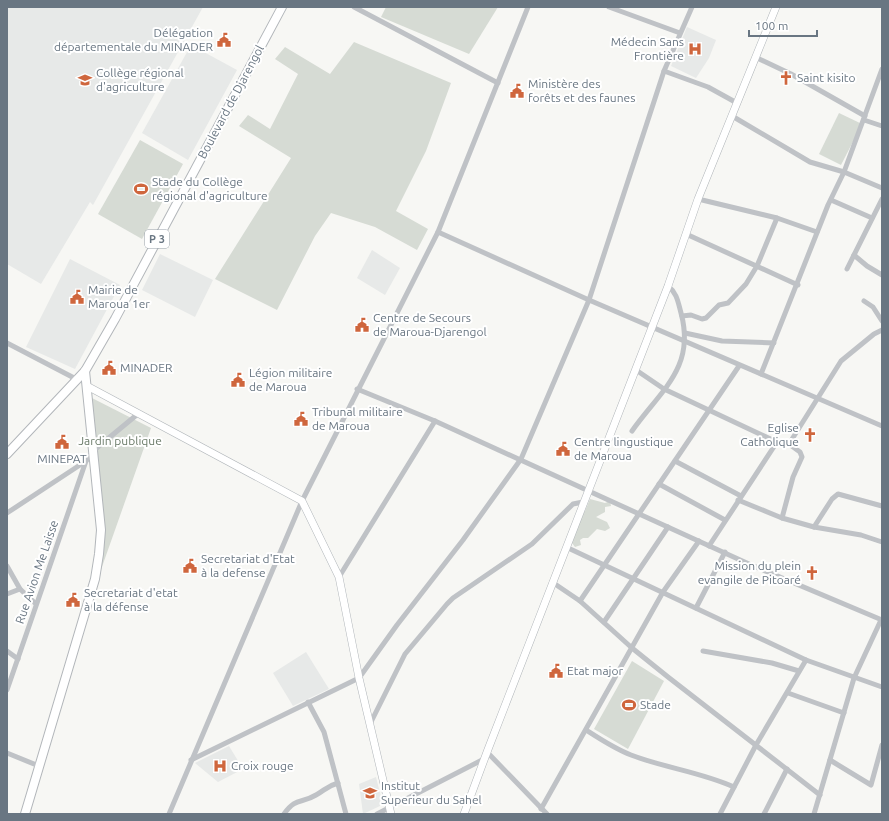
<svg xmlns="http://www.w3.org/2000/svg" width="889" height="821" font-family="Ubuntu,sans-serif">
<rect width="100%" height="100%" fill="#f7f7f4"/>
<g fill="#e7e9e8">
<polygon points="7,7 203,7 93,205 90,202 41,284 7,264"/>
<polygon points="687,27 716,40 709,58 696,78 671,66"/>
<polygon points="191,45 237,70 188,160 142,133"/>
<polygon points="372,250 400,268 385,295 357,278"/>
<polygon points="160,254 213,280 195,317 142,290"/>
<polygon points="70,259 120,285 75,369 26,347"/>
<polygon points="306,652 329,689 293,706 273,673"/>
<polygon points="229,746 243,769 218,782 195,763"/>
<polygon points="376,777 382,801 380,806 363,814 359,784"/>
</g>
<g fill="#d6dbd4">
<polygon points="386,7 498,7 469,54 381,17"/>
<polygon points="354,42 451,83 426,151 396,211 428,229 417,250 375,227 331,213 315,236 277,310 215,279 291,158 239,126 248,115 270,129 298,74 275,59 285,47 330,74"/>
<polygon points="839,113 862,124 841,165 819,154"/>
<polygon points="140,140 183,164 142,239 98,214"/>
<polygon points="90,397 151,428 97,581 104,529"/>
<polygon points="590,499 605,503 610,501 611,506 605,507 605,512 596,517 607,522 610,528 605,531 597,529 588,538 583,538 580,540 581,545 575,547 572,543 578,517 585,511"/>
<polygon points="632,661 664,681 628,749 594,729"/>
</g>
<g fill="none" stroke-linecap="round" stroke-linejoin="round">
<defs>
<g id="secondary">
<polyline points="87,386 302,501 339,577 359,678 391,814"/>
<polyline points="464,814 487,752 668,286 698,199 776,7"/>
</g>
<g id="primary">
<polyline points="7,454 85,371 115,319 282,7"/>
<polyline points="25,814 95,579 99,554 101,530 85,371"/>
</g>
</defs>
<use href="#secondary" stroke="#b1b6ba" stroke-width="8"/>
<use href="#primary" stroke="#b2b6ba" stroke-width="10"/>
<g stroke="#bfc2c6" stroke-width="5">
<polyline points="354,7 498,83"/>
<polyline points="609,7 680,33"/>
<polyline points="755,57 791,74 865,116"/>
<polyline points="664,71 708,87 737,103"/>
<polyline points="732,116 810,162 844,172 882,188"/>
<polyline points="864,120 882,126"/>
<polyline points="698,199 777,218 817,232"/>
<polyline points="831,200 872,218"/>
<polyline points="438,232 589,300 882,426"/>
<polyline points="686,234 798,285"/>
<polyline points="854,255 867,266 882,275"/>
<polyline points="847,269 882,199"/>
<polyline points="864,301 873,307 882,321"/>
<polyline points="682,316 691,315 702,319 706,318 719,305 728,303 746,284 757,266 777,218"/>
<polyline points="685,333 722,341 774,343"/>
<polyline points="7,343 78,380"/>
<polyline points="636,370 664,389 777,442 789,444 841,361 874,334 882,330"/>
<polyline points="761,374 828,205 844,172 882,69"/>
<polyline points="357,389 435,421 749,564 882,620"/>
<path d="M632,431C660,391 696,368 681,313C678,302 677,293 668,286"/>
<polyline points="675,461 741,496"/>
<polyline points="659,484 725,520"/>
<polyline points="738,500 782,518 814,527 861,535 882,542"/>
<polyline points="7,513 86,461 93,451 139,413"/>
<polyline points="782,518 793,477 802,457 800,452 789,444"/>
<polyline points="814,527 832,499 838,494 882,506"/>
<polyline points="709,546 777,442"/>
<polyline points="566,547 806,660 882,687"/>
<polyline points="7,566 20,589 36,604"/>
<polyline points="339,577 435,421"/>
<polyline points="552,582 580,601 632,648 668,677 820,795"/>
<polyline points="7,594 20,589"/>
<polyline points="580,601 739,366"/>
<polyline points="696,608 725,552"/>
<polyline points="604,622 668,527"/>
<polyline points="7,651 18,659"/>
<polyline points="703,651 772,663 799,671"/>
<polyline points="7,690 86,461"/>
<polyline points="788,693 844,713"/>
<polyline points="308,702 324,732 346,814"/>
<polyline points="370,724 405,654 447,604 453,598 532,544 573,504 583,502"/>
<path d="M586,730C600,739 615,749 631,755C665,768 701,772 734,787"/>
<polyline points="487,752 547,814"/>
<polyline points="7,753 39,766"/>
<polyline points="191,760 359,678 397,625 463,540 521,459 589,300 664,71 692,7"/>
<polyline points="830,760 871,785 882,745"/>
<polyline points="541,809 663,592 699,541"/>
<polyline points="169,814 302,501 438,232 528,7"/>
<path d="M284,814C296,797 301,804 316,795C325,790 327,786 338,783"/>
<polyline points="377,814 484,759"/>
<polyline points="720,814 756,745 806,660"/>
<polyline points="764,814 787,769"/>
<polyline points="814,814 854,678 881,620"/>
</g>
<use href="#secondary" stroke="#fff" stroke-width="7"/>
<use href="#primary" stroke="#fff" stroke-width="8"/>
</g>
<defs>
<symbol id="civic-bare" viewBox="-9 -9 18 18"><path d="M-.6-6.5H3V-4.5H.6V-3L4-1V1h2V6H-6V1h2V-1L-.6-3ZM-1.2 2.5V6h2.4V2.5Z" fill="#cf663d" stroke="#fff" stroke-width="2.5" paint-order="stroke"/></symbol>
<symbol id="hospital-bare" viewBox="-9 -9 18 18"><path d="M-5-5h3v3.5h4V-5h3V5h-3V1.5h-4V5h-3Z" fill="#cf663d" stroke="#fff" stroke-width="2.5" paint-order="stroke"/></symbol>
<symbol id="church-bare" viewBox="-9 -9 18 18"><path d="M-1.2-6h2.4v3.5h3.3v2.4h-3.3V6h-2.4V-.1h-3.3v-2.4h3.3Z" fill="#cf663d" stroke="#fff" stroke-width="2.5" paint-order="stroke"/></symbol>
<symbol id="university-bare" viewBox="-9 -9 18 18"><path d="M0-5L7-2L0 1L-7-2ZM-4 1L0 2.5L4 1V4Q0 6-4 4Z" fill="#cf663d" stroke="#fff" stroke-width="2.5" paint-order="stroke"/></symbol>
<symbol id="stadium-bare" viewBox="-9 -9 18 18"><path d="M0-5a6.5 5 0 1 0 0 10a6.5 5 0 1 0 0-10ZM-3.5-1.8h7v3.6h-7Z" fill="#cf663d" stroke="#fff" stroke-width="2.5" paint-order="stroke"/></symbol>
</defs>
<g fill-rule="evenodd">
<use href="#civic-bare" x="214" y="30" width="20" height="20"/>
<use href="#hospital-bare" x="685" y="39" width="20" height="20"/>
<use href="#church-bare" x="776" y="68" width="20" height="20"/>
<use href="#university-bare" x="75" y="70" width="20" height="20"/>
<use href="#civic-bare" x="507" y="81" width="20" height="20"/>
<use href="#stadium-bare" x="131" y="179" width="20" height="20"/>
<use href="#civic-bare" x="67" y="287" width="20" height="20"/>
<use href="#civic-bare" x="352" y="315" width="20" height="20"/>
<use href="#civic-bare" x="99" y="358" width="20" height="20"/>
<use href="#civic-bare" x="228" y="370" width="20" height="20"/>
<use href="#civic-bare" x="291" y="409" width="20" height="20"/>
<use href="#church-bare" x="800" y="425" width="20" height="20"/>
<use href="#civic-bare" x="52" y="432" width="20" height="20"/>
<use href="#civic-bare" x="553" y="439" width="20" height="20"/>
<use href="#civic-bare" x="180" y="556" width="20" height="20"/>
<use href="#church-bare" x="802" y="563" width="20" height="20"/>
<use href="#civic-bare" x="63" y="590" width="20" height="20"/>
<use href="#civic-bare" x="546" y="661" width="20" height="20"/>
<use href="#stadium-bare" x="619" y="695" width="20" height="20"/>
<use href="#hospital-bare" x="210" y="756" width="20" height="20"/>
<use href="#university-bare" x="360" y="783" width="20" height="20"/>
</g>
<g text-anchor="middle" stroke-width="4" stroke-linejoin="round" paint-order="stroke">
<rect fill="#fff" stroke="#969fa8" stroke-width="1" x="145" y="230" width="24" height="18" rx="3"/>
<g font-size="11" font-weight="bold" fill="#697682">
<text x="157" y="243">P 3</text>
</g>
<g font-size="12" fill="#697682" stroke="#fff" text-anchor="start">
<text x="213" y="37" text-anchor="end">Délégation<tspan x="213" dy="14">départementale du MINADER</tspan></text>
<text x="684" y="46" text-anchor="end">Médecin Sans<tspan x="684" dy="14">Frontière</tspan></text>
<text x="96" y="77">Collège régional<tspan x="96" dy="14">d'agriculture</tspan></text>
<text x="797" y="82">Saint kisito</text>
<text x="528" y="88">Ministère des<tspan x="528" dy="14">forêts et des faunes</tspan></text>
<text x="152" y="186">Stade du Collège<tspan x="152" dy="14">régional d'agriculture</tspan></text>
<text x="88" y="294">Mairie de<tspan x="88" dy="14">Maroua 1er</tspan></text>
<text x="373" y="322">Centre de Secours<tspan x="373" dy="14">de Maroua-Djarengol</tspan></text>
<text x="120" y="372">MINADER</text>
<text x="249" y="377">Légion militaire<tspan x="249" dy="14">de Maroua</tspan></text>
<text x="312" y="416">Tribunal militaire<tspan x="312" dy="14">de Maroua</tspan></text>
<text x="799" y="432" text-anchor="end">Eglise<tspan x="799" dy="14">Catholique</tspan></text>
<text x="574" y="446">Centre lingustique<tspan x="574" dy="14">de Maroua</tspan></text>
<text x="62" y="463" text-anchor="middle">MINEPAT</text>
<text x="201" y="563">Secretariat d'Etat<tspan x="201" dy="14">à la defense</tspan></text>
<text x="801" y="570" text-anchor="end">Mission du plein<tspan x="801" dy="14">evangile de Pitoaré</tspan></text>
<text x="84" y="597">Secretariat d'etat<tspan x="84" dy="14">à la défense</tspan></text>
<text x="567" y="675">Etat major</text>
<text x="640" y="709">Stade</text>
<text x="231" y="770">Croix rouge</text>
<text x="381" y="790">Institut<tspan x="381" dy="14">Superieur du Sahel</tspan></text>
</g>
<g font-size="12" fill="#697682" stroke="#fff">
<text transform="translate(231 102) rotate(-62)" y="4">Boulevard de Djarengol</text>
<text transform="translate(37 572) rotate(-71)" y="4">Rue Avion Me Laisse</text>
</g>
<g font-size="12" fill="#6a7a68" stroke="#fff">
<text x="120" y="445">Jardin publique</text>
</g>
</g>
<rect width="889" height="821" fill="none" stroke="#697682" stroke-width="16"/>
<path d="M749 30v6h68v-6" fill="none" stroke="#697682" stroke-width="2"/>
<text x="755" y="30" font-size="12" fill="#697682" stroke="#ffffff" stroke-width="3" paint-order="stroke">100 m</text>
</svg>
